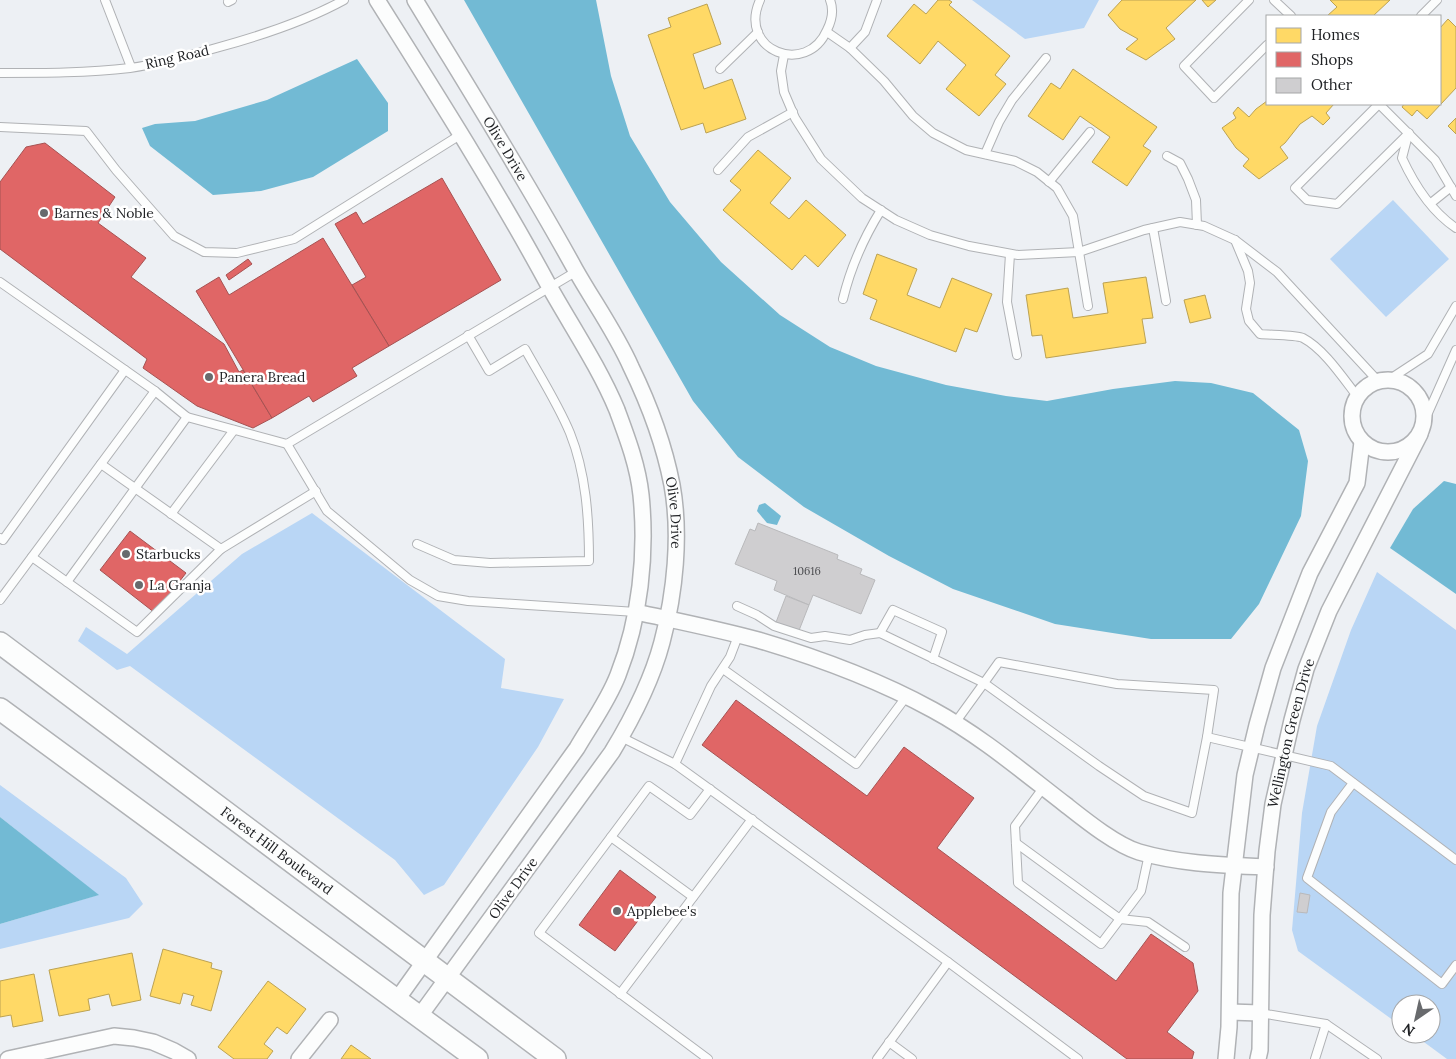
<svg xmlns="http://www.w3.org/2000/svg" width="1456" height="1059" font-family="Lora,serif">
<rect width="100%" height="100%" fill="#edf0f4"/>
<g fill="#b9d6f5">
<polygon points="972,0 1099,0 1084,28 1025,39"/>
<polygon points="1393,200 1449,259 1386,317 1330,259"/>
<polygon points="312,513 505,659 501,688 564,699 538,747 444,885 424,895 395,860 130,666 117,670 78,641 86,627 127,654 242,554"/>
<polygon points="1377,572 1456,630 1456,1059 1447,1059 1413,1034 1431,1034 1431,1004 1401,1004 1401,1026 1298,951 1292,930 1302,813 1317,726 1351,630"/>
<polygon points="0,785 126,878 143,904 129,918 0,949 0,924 98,895 0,817"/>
</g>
<g fill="#72bad4">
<polygon points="464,0 596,0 611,76 630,136 670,202 721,262 780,315 830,347 876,366 946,385 1006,396 1047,401 1113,389 1175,381 1211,383 1253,393 1299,430 1308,461 1301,516 1259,604 1231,639 1151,639 1055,624 953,589 889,556 804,507 738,457 693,401"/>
<polygon points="357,59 388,103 388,131 313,177 261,191 213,195 150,146 142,128 155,124 195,121 267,100"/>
<polygon points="1444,481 1456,484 1456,594 1390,548 1413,509"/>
<polygon points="765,503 781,516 777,525 767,523 757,511 759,505"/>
<polygon points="0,817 99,895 0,924"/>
</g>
<g fill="#ffd966" stroke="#bca252">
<polygon points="938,0 949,0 952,2 949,5 1010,56 995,75 1006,84 979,116 946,89 966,65 938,41 920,64 887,36 914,4 926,14"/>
<polygon points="1122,0 1196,0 1166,28 1175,39 1146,60 1126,49 1138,39 1120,29 1108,15"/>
<polygon points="1202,0 1216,0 1208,7"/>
<polygon points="1330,0 1390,0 1373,16 1327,16 1337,7"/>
<polygon points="707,4 721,44 693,54 704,89 732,79 746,119 706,133 703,123 681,130 648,35 671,27 668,18"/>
<polygon points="1448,19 1456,27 1456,88 1427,119 1417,110 1412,116 1402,107 1404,104 1440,104 1440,28"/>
<polygon points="1073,69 1157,127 1143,146 1151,151 1127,186 1092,162 1110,137 1080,116 1063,140 1028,116 1051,83 1060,89"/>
<polygon points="1267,101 1267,104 1334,104 1326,113 1330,118 1323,125 1312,116 1300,124 1285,143 1280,147 1288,158 1259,179 1243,166 1249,159 1236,148 1222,128 1236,118 1233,113 1238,107 1249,117 1256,109"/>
<polygon points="1456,118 1456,134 1448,126"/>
<polygon points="758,150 791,178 770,203 789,219 806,200 846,235 818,267 805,255 792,270 723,210 741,190 730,181"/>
<polygon points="877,254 917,269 907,295 940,308 952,278 992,294 977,332 965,328 956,352 870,319 877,300 863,294"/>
<polygon points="1146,277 1153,318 1142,319 1146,343 1046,358 1042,335 1032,336 1026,295 1068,288 1073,318 1108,313 1103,283"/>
<polygon points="1205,295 1211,318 1190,323 1184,300"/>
<polygon points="163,949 212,963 211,968 222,971 211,1011 191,1005 194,996 183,993 180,1004 150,996"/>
<polygon points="132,953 141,1000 112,1006 109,994 88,999 90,1010 59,1016 49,970"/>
<polygon points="34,974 43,1021 13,1027 11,1015 0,1017 0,981"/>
<polygon points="268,981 306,1009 287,1034 277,1027 264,1044 273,1051 267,1059 234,1059 218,1047"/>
<polygon points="351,1045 371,1059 341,1059"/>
</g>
<g fill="#e06666" stroke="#a65252">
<polygon points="45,143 115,197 98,223 146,258 131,277 224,344 239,372 243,370 272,418 253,428 197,406 143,368 147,359 0,249 0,182 26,147"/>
<polygon points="442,178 501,280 389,346 352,285 366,277 335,224 356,212 363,224"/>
<polygon points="323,238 389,346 352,368 357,376 313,402 309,396 272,418 196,291 219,277 229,295"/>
<polygon points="248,259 252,264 229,280 226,275"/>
<polygon points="130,531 186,573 155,613 100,570"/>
<polygon points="736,700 867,796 904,747 974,798 937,848 1116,981 1151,934 1193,963 1198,991 1167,1032 1194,1052 1192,1059 1127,1059 702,745"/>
<polygon points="620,870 656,897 615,951 579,925"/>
</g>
<g fill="#cfced0" stroke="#b9b9bb">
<polygon points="758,523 838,555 837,559 862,569 860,574 875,580 861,614 813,595 809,605 774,590 777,581 735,564 750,529 755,531"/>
<polygon points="786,596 809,605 798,633 775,625"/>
<polygon points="1300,893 1310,895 1307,913 1297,912"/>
</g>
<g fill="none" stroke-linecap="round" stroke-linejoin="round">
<defs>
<g id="service">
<polyline points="105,0 131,67"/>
<path d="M760,0C737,51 807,77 827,30C832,20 834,10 830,0"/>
<polyline points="1249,0 1184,66 1214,98 1267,45"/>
<polyline points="1274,0 1291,16"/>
<polyline points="228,2 232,0"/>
<polyline points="1421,16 1437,0"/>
<polyline points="827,32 850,48 884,81 913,116 933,133 966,150 1015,161 1037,172 1057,188 1073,216 1088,306"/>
<polyline points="850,48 865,32 877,0"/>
<polyline points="784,55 781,71 784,92 795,118 821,159 862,198 896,220 930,235 969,246 1018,255 1079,252 1144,230 1180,222 1204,226 1235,240 1277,272 1378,381"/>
<polyline points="720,69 758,32"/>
<path d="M0,73C43,73 87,73 130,68C159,64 188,56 216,48C260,36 304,22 344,0"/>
<polyline points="1379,104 1295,188 1307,200 1337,204 1409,133"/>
<polyline points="1379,104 1435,160 1456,196"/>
<polyline points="0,127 86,131 116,170 174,236 204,252 237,253 294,239 460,135"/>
<path d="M1408,135L1402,158C1414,184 1432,212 1456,228"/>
<polyline points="985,154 999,122 1012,100 1046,58"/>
<polyline points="1167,156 1180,163 1188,179 1196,200 1197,225"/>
<polyline points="718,170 748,137 793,112"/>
<polyline points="1049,182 1090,132"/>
<polyline points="1431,203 1451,187"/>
<polyline points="1153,228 1166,301"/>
<path d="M1235,240L1248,271L1250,283L1246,309L1249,321L1260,334C1270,335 1297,335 1303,338C1324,349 1343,378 1357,396"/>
<polyline points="1010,254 1007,302 1017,355"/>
<polyline points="0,282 155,391 187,417 287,444 577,271"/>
<path d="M843,299C851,266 863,239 881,210"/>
<polyline points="1390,379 1428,354 1456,306"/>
<polyline points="1424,422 1456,350"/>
<polyline points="287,444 327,511 410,580 438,596 468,601 636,612"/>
<polyline points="101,464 221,549 316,491"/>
<polyline points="171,514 234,430"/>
<polyline points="0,538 3,540 125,370"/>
<path d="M417,544L454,560L490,563L589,561C589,518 586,473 570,433C558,404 540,376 525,349L489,371L468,335"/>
<polyline points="32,557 67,582 187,417"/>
<polyline points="67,582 137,632 221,549"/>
<polyline points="0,600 155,391"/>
<polyline points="737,606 757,615 774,626 811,638 825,636 850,640 865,635 880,633 984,683 955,723"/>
<polyline points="880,633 893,610 942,632 933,659"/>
<polygon points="999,662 1117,684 1214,690 1207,737 1192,813 1144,796 1099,766 984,683"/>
<polyline points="723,669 856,764 906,697"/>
<polyline points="621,737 675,764 948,962 1078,1059"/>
<polyline points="1207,737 1331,766 1456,860"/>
<polyline points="675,764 711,686 730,657 738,636"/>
<polyline points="1353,783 1331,812 1307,878 1442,984 1456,965"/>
<polyline points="1043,788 1015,826 1018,883 1101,944 1141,891 1149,854"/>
<polyline points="611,837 649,786 690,815 710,789"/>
<polyline points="1016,843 1120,919 1148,922 1185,947"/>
<polyline points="693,897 611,837 539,933 708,1059"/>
<polyline points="620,994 752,819"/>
<polyline points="1260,1013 1326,1024 1377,1059"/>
<polyline points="889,1042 912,1059"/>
<polyline points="877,1059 948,962"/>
<polyline points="1315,1059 1326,1024"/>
</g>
<g id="minor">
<path d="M377,0C436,94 496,188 549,286C572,327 599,367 617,410C627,437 638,466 641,495C647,554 640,619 618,675C608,701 591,724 577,748L396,1001"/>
<path id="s1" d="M415,0C469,89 525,178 575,269C593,301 616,333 631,367C649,404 664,444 672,485C681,535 675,593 662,642C652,680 632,719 612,752L419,1017"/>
<circle cx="1388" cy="416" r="36"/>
<path d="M636,612C677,621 718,629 758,640C819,658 878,680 933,710C981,736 1023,772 1066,805C1085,820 1116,845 1139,852C1180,864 1223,865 1266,867"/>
<polyline points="1230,1012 1260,1013"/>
<polyline points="8,1059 114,1036 134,1038 153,1042 174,1051 188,1059"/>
<polyline points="299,1059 330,1020"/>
<polyline points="1226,1059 1229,1027 1231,893 1245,775 1257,725 1273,668 1310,573 1357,483 1362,442"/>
<path id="s2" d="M1258,1059L1260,1050L1262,915L1267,851L1273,804L1292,720L1306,669L1329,611L1420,434"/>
</g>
<g id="secondary">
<path id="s3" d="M0,643L555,1059"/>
<polyline points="0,709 477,1059"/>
</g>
</defs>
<use href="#service" stroke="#b0b2b5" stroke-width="10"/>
<use href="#minor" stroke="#b0b2b5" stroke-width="18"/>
<use href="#secondary" stroke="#b0b2b5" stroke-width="24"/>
<use href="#service" stroke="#fcfdfd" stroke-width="8"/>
<use href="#minor" stroke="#fcfdfd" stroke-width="15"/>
<use href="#secondary" stroke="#fcfdfd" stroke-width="21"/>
</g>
<g fill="#686a6d" stroke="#fff" stroke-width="2">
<circle cx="44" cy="213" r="5"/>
<circle cx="209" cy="377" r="5"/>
<circle cx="126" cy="554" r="5"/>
<circle cx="139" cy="585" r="5"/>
<circle cx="617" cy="911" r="5"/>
</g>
<g text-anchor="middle" stroke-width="5" stroke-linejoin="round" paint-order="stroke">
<g font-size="11" fill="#4c4d50">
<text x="807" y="575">10616</text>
</g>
<g font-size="14" fill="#202225" stroke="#fff">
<text transform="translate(177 57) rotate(-13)" y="5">Ring Road</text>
<text dy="5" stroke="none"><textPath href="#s1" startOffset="174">Olive Drive</textPath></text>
<text dy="5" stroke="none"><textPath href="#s1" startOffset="579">Olive Drive</textPath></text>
<text dy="5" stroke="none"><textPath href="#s2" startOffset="329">Wellington Green Drive</textPath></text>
<text dy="5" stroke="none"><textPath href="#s3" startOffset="346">Forest Hill Boulevard</textPath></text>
<text transform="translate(513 888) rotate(-54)" y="5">Olive Drive</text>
</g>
<g font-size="14" fill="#202225" stroke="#fff" text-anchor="start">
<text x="54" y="218">Barnes &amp; Noble</text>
<text x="219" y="382">Panera Bread</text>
<text x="136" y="559">Starbucks</text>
<text x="149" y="590">La Granja</text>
<text x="627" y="916">Applebee's</text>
</g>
</g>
<rect x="1266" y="15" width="175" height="90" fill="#ffffff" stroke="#a6a7a8"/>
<rect x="1276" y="28" width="25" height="15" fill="#ffd966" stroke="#a6a7a8"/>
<text x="1311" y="40" font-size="15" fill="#202225">Homes</text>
<rect x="1276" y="52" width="25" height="15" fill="#e06666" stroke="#a6a7a8"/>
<text x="1311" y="65" font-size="15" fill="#202225">Shops</text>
<rect x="1276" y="78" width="25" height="15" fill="#cfced0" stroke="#a6a7a8"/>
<text x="1311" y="90" font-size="15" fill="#202225">Other</text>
<g transform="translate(1416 1019) rotate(214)"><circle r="24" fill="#ffffff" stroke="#a6a7a8"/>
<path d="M0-4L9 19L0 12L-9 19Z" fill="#686a6d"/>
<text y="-8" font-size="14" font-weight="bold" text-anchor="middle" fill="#202225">N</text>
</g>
</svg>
